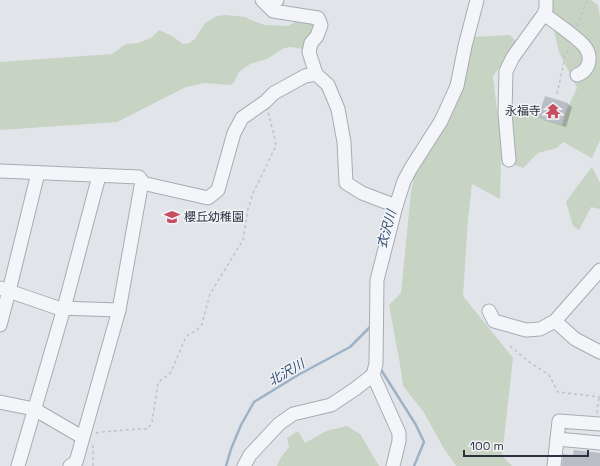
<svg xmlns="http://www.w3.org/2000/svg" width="600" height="466" font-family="'Space Grotesk','Noto Sans JP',sans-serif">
<rect width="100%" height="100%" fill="#e1e5e9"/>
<g fill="#c7d3c3">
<polygon points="547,0 591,0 598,5 600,17 600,140 592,158 563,142 557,148 538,153 523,168 501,160 500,199 472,184 468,219 463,296 513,358 502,456 512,466 456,466 443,447 423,411 403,386 400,364 389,305 401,293 411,192 415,172 456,105 473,37 510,35 518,43 493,76 497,110 535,114 560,124 577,88 559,52"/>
<path d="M226,15L245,17L253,21L265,25L288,26L297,21L308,18L315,20C312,31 309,40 302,49L291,47L284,48L267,59L250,64L239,72L234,82L231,85L204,83L186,87L117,122L0,130V62L112,54L126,44L138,43L151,38L159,30L172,36L183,44L189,43L195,39L205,23L217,16Z"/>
<polygon points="592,167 600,183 600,208 599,209 591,207 579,230 573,226 566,202 573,192"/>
<polygon points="347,426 360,434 379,466 277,466 281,457 289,447 287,438 298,431 305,443 326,431"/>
</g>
<polygon fill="#0003" points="546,98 568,104 572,107 566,127 544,120 540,117"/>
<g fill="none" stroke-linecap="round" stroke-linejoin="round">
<g stroke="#9eb2c7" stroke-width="2.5">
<polyline points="380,366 380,368 416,425 424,442 414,466"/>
<polyline points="226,466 231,449 241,425 254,402 298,375 350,347 372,325"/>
</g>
</g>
<g fill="#b9bec6">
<polygon points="545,96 568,103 562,125 538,118"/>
<polygon points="574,450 600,453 600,466 562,466 563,454 573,455"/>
</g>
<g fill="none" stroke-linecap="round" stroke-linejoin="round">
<defs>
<g id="minor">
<polyline points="262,0 273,11 318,18 321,25 317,36 311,43 309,52 316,74"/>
<polyline points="271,0 277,0"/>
<path d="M544,14C553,21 583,41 587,50C589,54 590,60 588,65C586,70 583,73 577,75"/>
<polyline points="509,160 505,113 506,71 513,57 544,14 546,9 546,0"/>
<polyline points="0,171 139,177 142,181 119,310 76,462 70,466"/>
<polyline points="142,183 208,198 218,190 234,133 242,118 265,102 274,93 305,76 316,74 328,85 338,109 344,142 346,183 362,193 396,206"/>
<polyline points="0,288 58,308 119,310"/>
<polyline points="489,311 494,321 526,330 540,329 555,321 600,270"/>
<polyline points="555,321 575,339 600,352"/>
<polyline points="0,325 9,291 38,173"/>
<polyline points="0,402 34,409 82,437"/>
<polyline points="557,439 600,443"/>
<polyline points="18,466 64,308 99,176"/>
<polyline points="244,466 250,455 279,424 293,414 331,405 355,389 373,375"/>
<polyline points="393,466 399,441 399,433 373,375 376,364 377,280 396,206 404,181 411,168 441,121 457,86 465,46 477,0"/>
<polyline points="554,466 559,421 600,424"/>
</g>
</defs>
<use href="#minor" stroke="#a6acb3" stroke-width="15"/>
<g stroke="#bfc2c8" stroke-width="1.5" stroke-dasharray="3 3" stroke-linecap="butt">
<polyline points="577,26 587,0"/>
<polyline points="557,94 565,57 569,47"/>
<polyline points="510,346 528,361 549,375 558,392 600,397"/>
<polyline points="597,413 599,397"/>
<path d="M96,433L101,432L137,429H148L152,422L158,383C162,378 167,377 171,372L185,339L189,334L196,331L202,324L210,294L243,240L248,209L253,193L276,146L275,139L268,112"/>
<polyline points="93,466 93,442"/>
</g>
<use href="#minor" stroke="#f4f5f8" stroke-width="13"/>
</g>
<defs>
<symbol id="temple-bare" viewBox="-9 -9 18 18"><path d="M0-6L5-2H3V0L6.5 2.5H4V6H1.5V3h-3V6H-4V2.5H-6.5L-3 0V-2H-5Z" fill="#c84d5f" stroke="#f1f3f7" stroke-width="2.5" paint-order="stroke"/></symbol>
<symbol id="school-bare" viewBox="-9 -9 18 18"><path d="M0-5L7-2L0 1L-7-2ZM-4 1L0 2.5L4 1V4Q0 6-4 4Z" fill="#c84d5f" stroke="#f1f3f7" stroke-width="2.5" paint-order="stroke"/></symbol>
</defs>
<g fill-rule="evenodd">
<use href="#temple-bare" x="542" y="100" width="22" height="22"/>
<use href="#school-bare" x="161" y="206" width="22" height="22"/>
</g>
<g text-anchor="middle" stroke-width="3" stroke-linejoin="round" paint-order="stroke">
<g font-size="12" fill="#2a3240" stroke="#f1f3f7" text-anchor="end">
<text x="541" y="115">永福寺</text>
<text x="184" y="221" text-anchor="start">櫻丘幼稚園</text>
</g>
<g font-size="13" font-style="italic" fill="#365172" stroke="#f1f3f7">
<text transform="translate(386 229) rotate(-74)" y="5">衣沢川</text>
<text transform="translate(286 372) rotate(-30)" y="5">北沢川</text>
</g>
</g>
<path d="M464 450v6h124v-6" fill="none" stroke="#2a3240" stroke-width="2"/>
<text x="470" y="450" font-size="12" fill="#2a3240" stroke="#f1f3f7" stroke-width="3" paint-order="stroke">100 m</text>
</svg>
